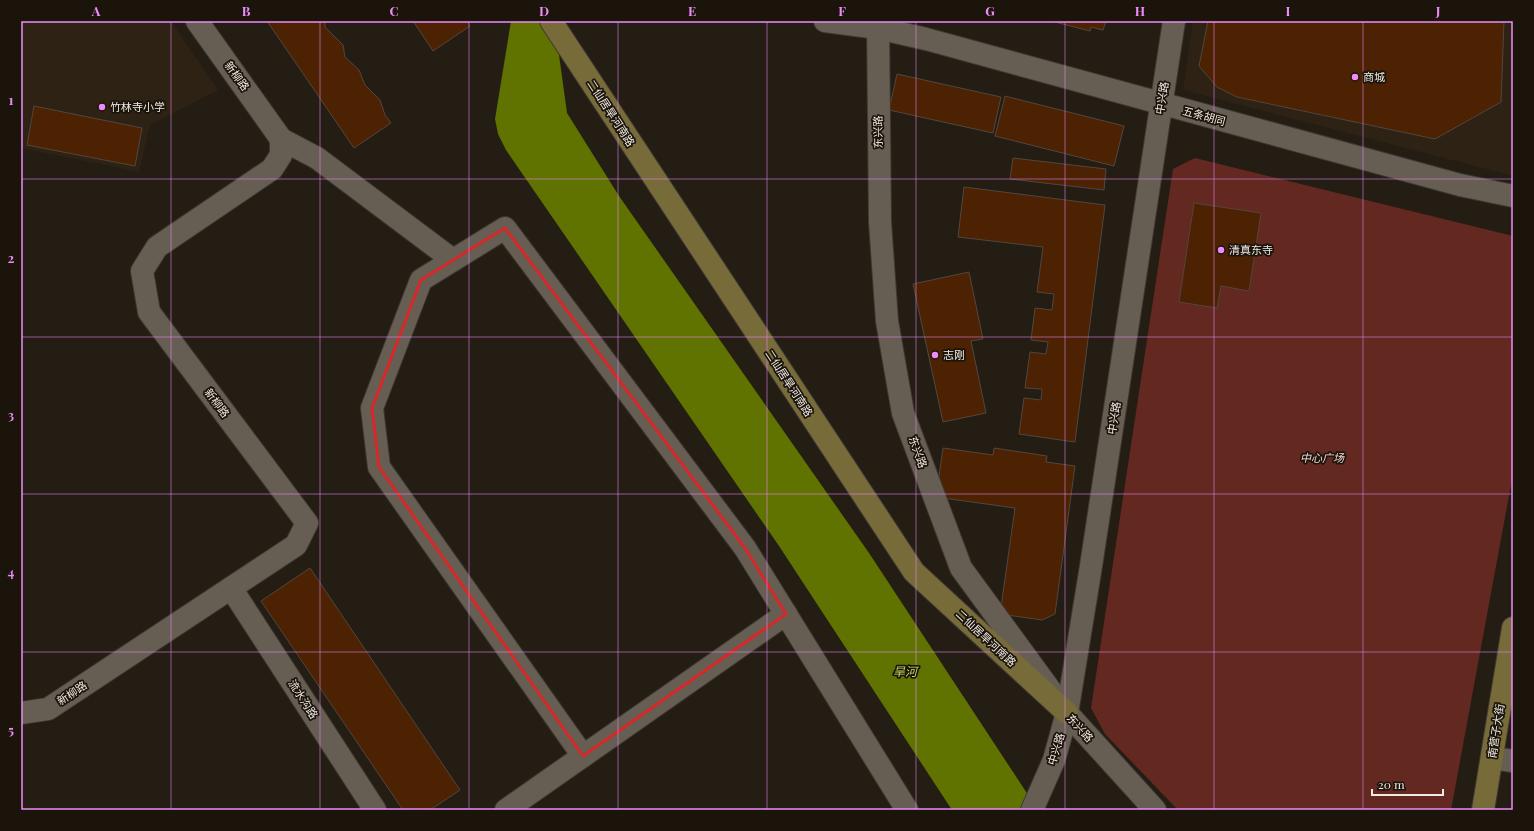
<svg xmlns="http://www.w3.org/2000/svg" width="1534" height="831" font-family="'Playfair Display','Noto Sans SC',serif">
<rect width="100%" height="100%" fill="#241d14"/>
<g fill="#2d2213">
<polygon points="21,21 171,21 218,90 150,125 139,172 21,148"/>
<polygon points="1193,21 1513,21 1513,176 1183,90"/>
</g>
<polygon fill="#632920" points="1195,158 1513,236 1513,474 1451,810 1178,810 1105,734 1091,708 1173,169"/>
<polygon fill="#607300" points="511,21 556,21 556,33 567,113 619,196 869,553 1038,810 952,810 779,546 506,150 498,134 495,119"/>
<g fill="#4c2203" stroke="#52463f">
<polygon points="267,21 325,21 325,27 343,45 345,57 359,70 365,85 380,100 385,115 391,123 354,148"/>
<polygon points="413,21 467,21 470,26 433,51"/>
<polygon points="1051,21 1106,21 1103,30 1091,27 1090,31"/>
<polygon points="1208,21 1504,21 1501,102 1435,139 1237,97 1217,87 1199,66"/>
<polygon points="897,74 1001,97 993,133 889,110"/>
<polygon points="1005,96 1124,126 1114,166 995,136"/>
<polygon points="34,106 142,128 135,166 27,145"/>
<polygon points="1013,158 1106,169 1104,190 1010,179"/>
<polygon points="964,187 1105,205 1075,442 1019,434 1024,398 1041,400 1042,389 1025,388 1030,352 1046,354 1048,342 1031,340 1035,308 1052,310 1054,294 1037,292 1043,247 958,237"/>
<polygon points="1194,203 1261,213 1249,291 1221,286 1217,308 1179,302"/>
<polygon points="969,272 983,339 971,341 986,413 943,422 913,284"/>
<polygon points="943,448 993,455 994,448 1047,456 1046,462 1075,466 1055,614 1042,620 1000,614 1015,508 936,497"/>
<polygon points="310,568 460,790 430,810 403,810 261,601"/>
</g>
<g fill="none" stroke-linecap="round" stroke-linejoin="round">
<defs>
<g id="street">
<polyline points="825,21 878,28 926,39 1460,185 1513,196"/>
<polyline points="878,21 880,222 887,321 903,413 961,568 1067,713 1155,810"/>
<polyline points="281,139 317,158 453,260"/>
<polyline points="231,588 375,810"/>
<polyline points="21,713 48,709 296,545 307,523 149,312 142,271 157,247 272,169 281,155 281,139 197,21"/>
<polyline points="583,756 379,467 372,408 421,280 505,228 745,548 907,810"/>
<polyline points="1492,758 1513,761"/>
<polyline points="506,810 786,614"/>
<polyline points="1032,810 1054,760 1067,713 1091,566 1174,21"/>
</g>
<g id="secondary">
<polyline points="551,21 914,572 1067,713"/>
<polyline points="1483,810 1513,628"/>
</g>
</defs>
<use href="#street" stroke="#3f3934" stroke-width="24"/>
<use href="#secondary" stroke="#3f3934" stroke-width="24"/>
<use href="#street" stroke="#675e53" stroke-width="22"/>
<use href="#secondary" stroke="#786b3a" stroke-width="22"/>
</g>
<path fill="none" stroke="#d62828" stroke-width="3" stroke-linejoin="round" d="M505,228L745,548L786,614L583,756L379,467L372,408L421,280Z"/>
<path fill="none" stroke="#ed8cf9" stroke-width="1" stroke-opacity="0.55" d="M171,21V810M320,21V810M469,21V810M618,21V810M767,21V810M916,21V810M1065,21V810M1214,21V810M1363,21V810M21,179H1513M21,337H1513M21,494H1513M21,652H1513"/>
<g fill="#ed8cf9" stroke="#1b140b" stroke-width="1.5">
<circle cx="1355" cy="77" r="4"/>
<circle cx="102" cy="107" r="4"/>
<circle cx="1221" cy="250" r="4"/>
<circle cx="935" cy="355" r="4"/>
</g>
<g text-anchor="middle" stroke-width="3.5" stroke-linejoin="round" paint-order="stroke">
<g font-size="11" fill="#efeae4" stroke="#1b140b">
<text transform="translate(237 76) rotate(54)" y="4">新柳路</text>
<text transform="translate(1162 98) rotate(-81)" y="4">中兴路</text>
<text transform="translate(611 113) rotate(57)" y="4">二仙居旱河南路</text>
<text transform="translate(1204 116) rotate(15)" y="4">五条胡同</text>
<text transform="translate(878 132) rotate(-91)" y="4">东兴路</text>
<text transform="translate(789 383) rotate(57)" y="4">二仙居旱河南路</text>
<text transform="translate(217 403) rotate(53)" y="4">新柳路</text>
<text transform="translate(1114 418) rotate(-81)" y="4">中兴路</text>
<text transform="translate(918 452) rotate(70)" y="4">东兴路</text>
<text transform="translate(986 638) rotate(43)" y="4">二仙居旱河南路</text>
<text transform="translate(72 693) rotate(-34)" y="4">新柳路</text>
<text transform="translate(303 699) rotate(57)" y="4">流水沟路</text>
<text transform="translate(1080 728) rotate(48)" y="4">东兴路</text>
<text transform="translate(1496 731) rotate(-81)" y="4">南营子大街</text>
<text transform="translate(1056 749) rotate(-73)" y="4">中兴路</text>
</g>
<g font-size="11" fill="#efeae4" stroke="#1b140b" text-anchor="start">
<text x="1363" y="81">商城</text>
<text x="110" y="111">竹林寺小学</text>
<text x="1229" y="254">清真东寺</text>
<text x="943" y="359">志刚</text>
</g>
<g font-size="11" font-style="italic" fill="#f7dbd6" stroke="#1b140b">
<text x="1322" y="462">中心广场</text>
</g>
<g font-size="12" font-style="italic" fill="#c3df61" stroke="#1b140b">
<text x="905" y="676">旱河</text>
</g>
</g>
<rect width="1534" height="831" fill="none" stroke="#1b140b" stroke-width="44"/>
<path d="M1372 789v6h71v-6" fill="none" stroke="#efeae4" stroke-width="2"/>
<text x="1378" y="789" font-size="12" fill="#efeae4" stroke="#1b140b" stroke-width="3" paint-order="stroke">20 m</text>
<rect x="22" y="22" width="1490" height="787" fill="none" stroke="#ed8cf9" stroke-width="1.5"/>
<g font-size="13" text-anchor="middle" font-weight="bold" fill="#ed8cf9">
<text x="96" y="16">A</text>
<text x="246" y="16">B</text>
<text x="394" y="16">C</text>
<text x="544" y="16">D</text>
<text x="692" y="16">E</text>
<text x="842" y="16">F</text>
<text x="990" y="16">G</text>
<text x="1140" y="16">H</text>
<text x="1288" y="16">I</text>
<text x="1438" y="16">J</text>
<text x="11" y="105">1</text>
<text x="11" y="263">2</text>
<text x="11" y="420">3</text>
<text x="11" y="577">4</text>
<text x="11" y="735">5</text>
</g>
</svg>
